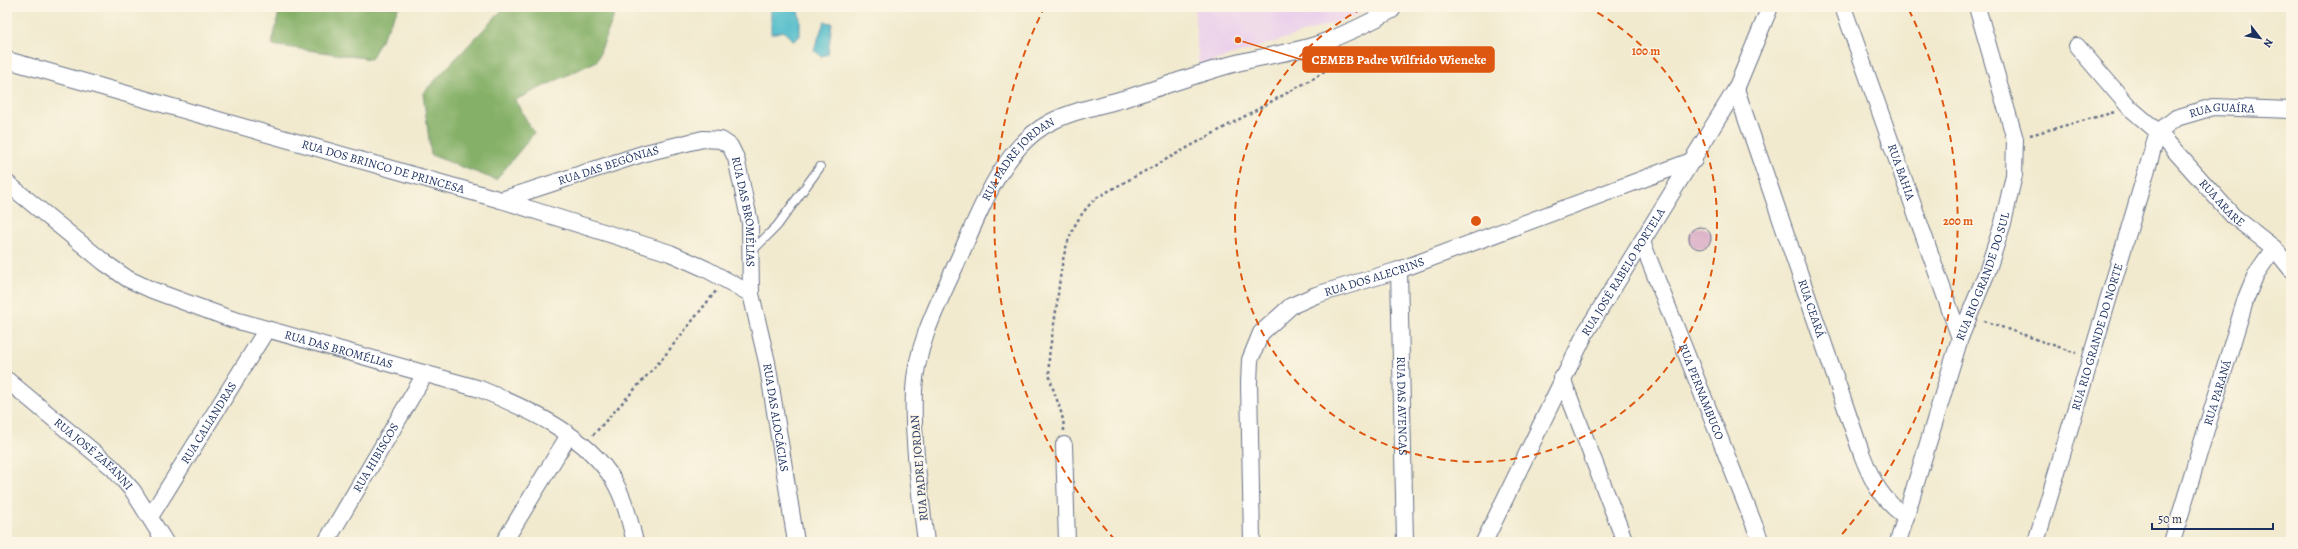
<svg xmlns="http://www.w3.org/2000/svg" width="2298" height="549" font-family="Alegreya,serif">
<rect width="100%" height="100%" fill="#fcf5e5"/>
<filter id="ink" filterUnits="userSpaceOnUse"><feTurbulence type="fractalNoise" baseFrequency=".025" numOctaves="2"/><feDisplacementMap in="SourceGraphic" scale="8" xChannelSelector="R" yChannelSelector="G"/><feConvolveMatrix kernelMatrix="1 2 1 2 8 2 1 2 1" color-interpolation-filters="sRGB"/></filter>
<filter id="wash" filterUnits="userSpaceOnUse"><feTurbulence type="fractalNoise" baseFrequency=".012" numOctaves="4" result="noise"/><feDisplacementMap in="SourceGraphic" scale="16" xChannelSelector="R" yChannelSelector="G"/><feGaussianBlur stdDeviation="0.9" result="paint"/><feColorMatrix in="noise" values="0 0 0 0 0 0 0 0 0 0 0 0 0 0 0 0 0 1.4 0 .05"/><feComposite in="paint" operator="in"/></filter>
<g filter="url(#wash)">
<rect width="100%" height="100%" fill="#f1eacf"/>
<polygon fill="#ebd1eb" points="1194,7 1358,7 1359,15 1199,66"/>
<g fill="#85b068" stroke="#507063">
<polygon points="280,7 399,7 371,59 272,45"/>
<polygon points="505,7 617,7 597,61 515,100 534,133 496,180 431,155 423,93"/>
</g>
<g fill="#50bcca" stroke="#367694">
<polygon points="771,7 797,7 800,19 800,36 794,41 783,31 771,34"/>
<polygon points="824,22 832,23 828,54 821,56 814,50"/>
</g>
<g id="blocks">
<circle fill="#d19bbf" cx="1700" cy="238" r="11"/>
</g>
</g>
<g filter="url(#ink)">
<use href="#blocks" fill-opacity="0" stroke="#667086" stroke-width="1"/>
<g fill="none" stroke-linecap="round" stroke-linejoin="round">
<defs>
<polyline id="lane" points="751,252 777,226 820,167"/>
<g id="street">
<path id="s1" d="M1843,7L1960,338"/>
<path id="s2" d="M2077,46L2130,108L2158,132L2233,216L2274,248L2291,269"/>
<path id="s3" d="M7,60L501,200L670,253L706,269L751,294"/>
<path id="s4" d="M1736,89L1862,455C1873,483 1881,499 1906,517"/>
<path id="s5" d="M2158,132L2176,118L2213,107L2291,110"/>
<path id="s6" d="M7,183L105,263L128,279L152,290L231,319L480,389C528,409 587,435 614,481C625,500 630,522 635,542"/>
<path id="s7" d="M501,200L645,153L703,139L721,140L730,146L736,158L750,223L751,294L767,362L796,542"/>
<path id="s8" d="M1642,242L1761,542"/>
<path id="s9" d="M1399,270L1405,542"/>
<polyline points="1562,378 1625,542"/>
<path id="s10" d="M7,380L113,468L133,491L165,542"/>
<polyline points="1064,445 1067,542"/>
<path id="s11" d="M150,517L267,329"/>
<path id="s12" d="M326,542L425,374"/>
<polyline points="504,542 569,435"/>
<path id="s13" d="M926,542C920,492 912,441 914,390C916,344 940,300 959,258C979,213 1002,148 1049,123C1071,111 1099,106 1123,99C1160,88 1196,74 1233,64C1262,56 1293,53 1321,43C1346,34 1369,23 1392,10L1391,7"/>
<path id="s14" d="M1252,542L1249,383L1250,360L1261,333L1291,306L1316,295L1399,270L1694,160"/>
<path id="s15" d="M1484,542L1586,332L1736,89L1770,7"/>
<path id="s16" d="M1898,542L1960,338L1987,272L2003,223L2014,175L2015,139L1977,7"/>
<path id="s17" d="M2036,542L2158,132"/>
<path id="s18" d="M2172,542L2246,298L2256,274L2274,248"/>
</g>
</defs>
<use href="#lane" stroke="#667086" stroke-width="10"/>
<use href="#street" stroke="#667086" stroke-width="18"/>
<g stroke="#667086" stroke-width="2.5" stroke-dasharray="3 3" stroke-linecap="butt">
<polyline points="2030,135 2115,112"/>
<polyline points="1984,321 2076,353"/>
<path d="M1064,431C1064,409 1050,390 1049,369C1048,353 1052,339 1054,324C1062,276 1058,234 1096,198L1316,77L1343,58L1350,49"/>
<polyline points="593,435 662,359 716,291"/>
</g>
<use href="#lane" stroke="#fff" stroke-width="8"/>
<use href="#street" stroke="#fff" stroke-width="16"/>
</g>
</g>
<g fill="none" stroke="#de5710" stroke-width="2" stroke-dasharray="7 5">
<path d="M1587 7A241 241 0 1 1 1365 7"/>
<path d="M1115 540A482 482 0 0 1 1043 10M1909 10A482 482 0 0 1 1837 540"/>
</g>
<g text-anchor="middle" stroke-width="3" stroke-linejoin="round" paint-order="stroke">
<g font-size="12" fill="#1b2f5e" stroke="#fcf5e5">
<text dy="4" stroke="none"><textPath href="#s5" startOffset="70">RUA GUAÍRA</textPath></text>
<text dy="4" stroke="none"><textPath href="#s13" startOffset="410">RUA PADRE JORDAN</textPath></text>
<text dy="4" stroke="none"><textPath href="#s7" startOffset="113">RUA DAS BEGÔNIAS</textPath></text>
<text dy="4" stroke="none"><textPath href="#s3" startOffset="391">RUA DOS BRINCO DE PRINCESA</textPath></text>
<text dy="4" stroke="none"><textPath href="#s1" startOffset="175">RUA BAHIA</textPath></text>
<text dy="4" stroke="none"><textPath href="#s2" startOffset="214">RUA ARARE</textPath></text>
<text dy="4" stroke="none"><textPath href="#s7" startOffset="308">RUA DAS BROMÉLIAS</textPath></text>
<text dy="4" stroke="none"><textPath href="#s15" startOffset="304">RUA JOSÉ RABELO PORTELA</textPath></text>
<text dy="4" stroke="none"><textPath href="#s16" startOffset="279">RUA RIO GRANDE DO SUL</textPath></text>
<text dy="4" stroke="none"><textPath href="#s14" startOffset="340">RUA DOS ALECRINS</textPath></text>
<text dy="4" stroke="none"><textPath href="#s4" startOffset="232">RUA CEARÁ</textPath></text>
<text dy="4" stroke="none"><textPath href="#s17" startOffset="214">RUA RIO GRANDE DO NORTE</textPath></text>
<text dy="4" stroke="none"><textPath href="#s6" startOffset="377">RUA DAS BROMÉLIAS</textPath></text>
<text dy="4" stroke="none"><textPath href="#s8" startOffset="161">RUA PERNAMBUCO</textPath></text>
<text dy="4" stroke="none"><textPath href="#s18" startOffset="156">RUA PARANÁ</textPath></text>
<text dy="4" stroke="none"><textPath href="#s9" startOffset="136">RUA DAS AVENCAS</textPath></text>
<text dy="4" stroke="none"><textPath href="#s7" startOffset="517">RUA DAS ALOCÁCIAS</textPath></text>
<text dy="4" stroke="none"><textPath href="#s11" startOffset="111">RUA CALIANDRAS</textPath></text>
<text dy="4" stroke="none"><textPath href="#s10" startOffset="114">RUA JOSÉ ZAFANNI</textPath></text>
<text dy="4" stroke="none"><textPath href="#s12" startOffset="98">RUA HIBISCOS</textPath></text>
<text transform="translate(919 468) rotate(-95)" y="4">RUA PADRE JORDAN</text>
</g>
</g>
<circle cx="1476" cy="221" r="6" fill="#de5710" stroke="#fcf5e5" stroke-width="2"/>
<g font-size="12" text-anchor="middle" font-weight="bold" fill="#de5710" stroke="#fcf5e5" stroke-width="3" stroke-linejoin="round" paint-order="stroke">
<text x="1646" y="55">100 m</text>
<text x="1958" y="225">200 m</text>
</g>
<path fill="none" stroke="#de5710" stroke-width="1.5" d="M1238 40L1303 60"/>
<circle fill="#de5710" stroke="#fcf5e5" stroke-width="1.5" cx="1238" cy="40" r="4"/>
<rect fill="#de5710" stroke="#de5710" stroke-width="1.5" x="1303" y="47" width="191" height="25" rx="4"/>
<g font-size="13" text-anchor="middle" font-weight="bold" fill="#fff">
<text x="1399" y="64">CEMEB Padre Wilfrido Wieneke</text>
</g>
<rect width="2298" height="549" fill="none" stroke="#fcf5e5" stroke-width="24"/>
<g transform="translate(2260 38) rotate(121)" stroke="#fcf5e5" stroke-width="3" paint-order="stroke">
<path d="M0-3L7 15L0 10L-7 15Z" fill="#1b2f5e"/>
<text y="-6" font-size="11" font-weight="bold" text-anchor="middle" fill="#1b2f5e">N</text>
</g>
<path d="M2152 523v6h121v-6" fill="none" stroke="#1b2f5e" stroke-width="2"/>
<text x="2158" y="523" font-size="12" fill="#1b2f5e" stroke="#fcf5e5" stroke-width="3" paint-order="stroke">50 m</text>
</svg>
